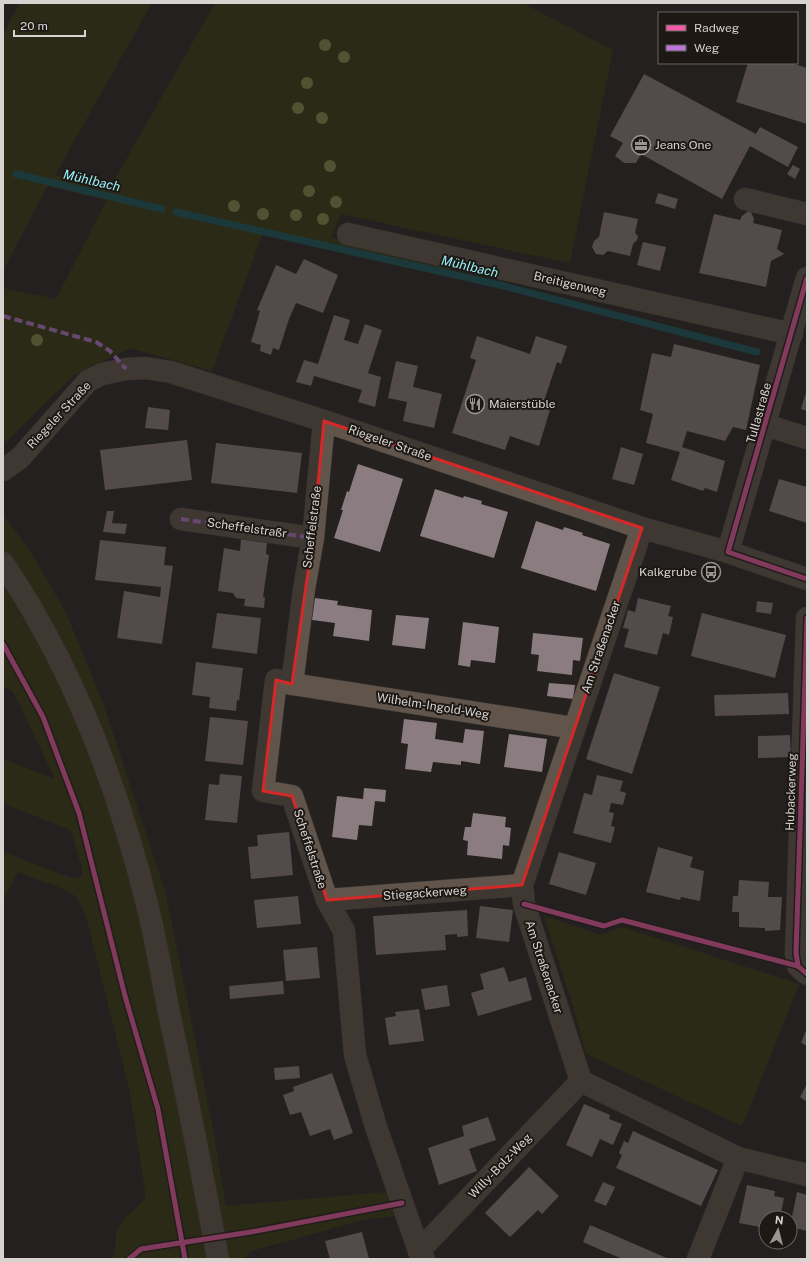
<svg xmlns="http://www.w3.org/2000/svg" width="810" height="1262" font-family="'Public Sans',sans-serif">
<rect width="100%" height="100%" fill="#24211f"/>
<g fill="#33370f">
<polygon points="20,3 152,3 55,175 110,188 215,3 522,3 613,50 570,263 341,214 331,238 451,263 448,277 262,235 212,371 131,348 74,375 3,445 3,288 56,299 107,200 47,186 3,271 3,34"/>
<path d="M3,514L35,559L66,613L104,706L165,891L214,1135L226,1206L387,1192L394,1216L363,1220L251,1251L244,1259H112C118,1248 114,1241 117,1231C122,1217 137,1209 146,1197L129,1087L86,917L77,897L64,889L18,872L3,901V852L74,879L82,876V868L71,830L3,803V759L55,779L13,691L3,687Z"/>
<polygon points="544,916 601,935 622,927 799,984 742,1126 586,1054 573,1006"/>
</g>
<g fill="none" stroke-linecap="round" stroke-linejoin="round">
<g stroke="#10575d" stroke-width="7">
<polyline points="16,174 162,209"/>
<polyline points="176,212 500,285 757,352"/>
</g>
</g>
<g fill="#8b7c81">
<polygon points="748,63 791,63 807,68 807,124 736,102"/>
<polygon points="644,74 756,134 760,127 798,147 788,167 750,146 722,199 641,154 636,163 624,163 615,156 623,143 610,136"/>
<polygon points="793,165 800,169 795,179 787,174"/>
<polygon points="658,193 678,199 675,209 655,203"/>
<polygon points="750,210 754,219 753,223 782,230 777,249 784,254 771,261 766,287 699,273 714,214 740,220 742,216"/>
<polygon points="604,212 638,219 635,233 638,236 637,240 633,244 630,256 608,251 603,255 596,254 592,247 594,241 599,237"/>
<polygon points="643,242 666,247 660,271 637,265"/>
<polygon points="304,259 338,275 323,313 296,303 289,319 279,350 273,348 271,355 260,351 261,345 251,342 260,311 257,310 276,265 296,274"/>
<polygon points="334,315 350,320 344,340 358,344 365,324 382,330 368,373 381,377 375,407 358,402 362,390 314,376 311,386 296,382 304,360 318,364"/>
<polygon points="477,336 530,354 536,336 567,346 561,364 557,362 542,407 550,410 539,446 510,436 505,450 452,433 476,360 470,358"/>
<polygon points="674,344 760,365 746,430 733,427 725,441 687,431 682,447 725,461 717,492 705,488 703,491 671,480 680,452 646,443 653,414 640,410 652,353 671,357"/>
<polygon points="396,361 418,366 413,387 442,394 434,428 403,421 407,402 388,398"/>
<polygon points="807,389 807,411 801,409"/>
<polygon points="148,407 170,410 168,430 145,428"/>
<polygon points="187,440 192,480 105,490 100,450"/>
<polygon points="216,443 302,453 297,493 211,483"/>
<polygon points="621,447 643,454 634,485 612,479"/>
<polygon points="358,464 403,479 380,552 334,538 343,510 341,510 347,491 349,492"/>
<polygon points="779,479 807,487 807,523 769,511"/>
<polygon points="435,489 463,498 464,496 482,501 481,504 508,512 494,558 420,536"/>
<polygon points="107,511 114,511 112,523 127,524 125,534 103,532"/>
<polygon points="536,521 563,530 564,527 583,533 582,535 610,544 596,591 521,568"/>
<polygon points="241,539 267,542 266,554 269,555 263,597 265,597 264,608 244,606 245,599 236,598 233,593 218,591 224,548 240,551"/>
<polygon points="100,540 166,547 164,565 173,566 162,644 117,638 124,591 160,597 161,587 95,580"/>
<polygon points="315,598 338,601 337,605 372,610 369,641 333,636 335,623 312,620"/>
<polygon points="638,598 671,606 668,616 673,617 669,635 663,633 657,655 624,647 629,629 623,628 628,610 635,612"/>
<polygon points="757,601 773,603 771,614 756,612"/>
<polygon points="217,613 261,618 257,654 212,648"/>
<polygon points="702,613 786,635 775,678 691,656"/>
<polygon points="396,615 429,618 425,649 392,645"/>
<polygon points="463,622 499,627 495,663 471,660 470,667 458,665"/>
<polygon points="533,633 583,638 580,661 573,660 572,675 537,671 539,655 531,654"/>
<polygon points="196,662 243,668 239,701 237,700 236,711 209,708 210,697 192,695"/>
<polygon points="614,673 660,687 632,774 586,759"/>
<polygon points="549,683 575,685 573,699 547,696"/>
<polygon points="788,693 789,714 715,716 714,695"/>
<polygon points="210,717 248,721 243,765 205,761"/>
<polygon points="404,719 437,723 435,739 463,743 465,729 484,731 480,764 461,761 461,765 433,762 431,772 405,769 408,744 401,743"/>
<polygon points="509,734 547,739 542,772 504,767"/>
<polygon points="790,735 791,757 758,758 758,736"/>
<polygon points="220,774 242,776 237,823 205,820 209,784 219,785"/>
<polygon points="597,775 623,781 620,791 626,793 623,805 611,803 609,812 614,813 611,826 615,827 611,843 573,833 584,793 592,795"/>
<polygon points="364,788 386,790 385,802 375,801 372,826 359,825 357,840 332,837 337,796 363,799"/>
<polygon points="473,813 506,817 505,827 511,828 509,846 503,845 502,859 467,855 468,841 463,840 465,827 471,827"/>
<polygon points="289,832 293,875 251,879 248,847 258,846 257,835"/>
<polygon points="658,847 693,857 690,867 704,871 700,901 681,897 680,900 646,892"/>
<polygon points="559,852 596,863 586,895 549,884"/>
<polygon points="739,880 769,882 768,897 782,897 780,930 765,931 765,928 739,927 739,912 732,912 733,896 738,896"/>
<polygon points="298,896 301,924 257,928 254,900"/>
<polygon points="480,906 513,910 509,942 476,938"/>
<polygon points="467,910 468,936 457,937 457,934 445,935 446,950 376,955 373,916"/>
<polygon points="317,947 320,978 286,981 283,950"/>
<polygon points="504,967 509,982 526,977 532,1000 478,1016 471,993 484,989 480,974"/>
<polygon points="283,981 284,994 230,999 229,986"/>
<polygon points="447,985 450,1006 425,1010 421,989"/>
<polygon points="419,1009 424,1041 389,1045 385,1018 396,1016 395,1012"/>
<polygon points="807,1028 807,1046 801,1043"/>
<polygon points="299,1066 300,1078 275,1080 274,1068"/>
<polygon points="332,1073 353,1133 334,1140 330,1129 310,1136 301,1112 290,1115 283,1095 294,1091 293,1087"/>
<polygon points="807,1084 807,1102 800,1097"/>
<polygon points="584,1104 610,1115 609,1119 622,1124 613,1145 600,1139 592,1157 566,1145"/>
<polygon points="488,1117 496,1140 469,1149 477,1171 439,1185 428,1148 464,1136 462,1126"/>
<polygon points="633,1131 718,1170 701,1206 616,1168 622,1155 619,1153 624,1141 628,1143"/>
<polygon points="529,1167 559,1196 542,1214 538,1210 510,1237 485,1213"/>
<polygon points="603,1182 615,1187 606,1206 594,1201"/>
<polygon points="747,1185 775,1191 774,1196 784,1198 780,1218 766,1218 766,1228 739,1223"/>
<polygon points="797,1192 807,1195 807,1231 790,1227"/>
<polygon points="590,1225 609,1233 669,1259 623,1259 601,1250 583,1242"/>
<polygon points="362,1232 369,1259 330,1259 325,1241"/>
</g>
<g fill="none" stroke-linecap="round" stroke-linejoin="round">
<defs>
<g id="minor">
<polyline points="745,199 807,214"/>
<polyline points="348,234 792,334"/>
<polyline points="324,421 313,538 304,589 292,684 276,680 263,791 292,796 327,900 344,931 355,1055 376,1127 419,1251 424,1259"/>
<polyline points="765,425 807,438"/>
<polyline points="3,470 20,458 88,381 102,374 126,369 145,368 171,372 324,421 642,528 728,552 807,579"/>
<polyline points="181,519 313,538"/>
<polyline points="642,528 522,885 524,904 581,1081 738,1158 807,1175"/>
<polyline points="728,552 807,278"/>
<path d="M3,563C73,667 117,783 147,904C156,940 162,977 169,1013C187,1095 203,1177 218,1259"/>
<polyline points="807,618 796,953 798,966 807,974"/>
<polyline points="292,684 574,728"/>
<polyline points="327,900 522,885"/>
<polyline points="419,1251 581,1081"/>
<polyline points="698,1259 738,1158"/>
</g>
</defs>
<use href="#minor" stroke="#403d3c" stroke-width="23"/>
<use href="#minor" stroke="#61544a" stroke-width="22"/>
<g stroke="#ba77d6" stroke-width="4" stroke-dasharray="8 4" stroke-linecap="butt">
<polyline points="3,316 96,342 110,351 126,369"/>
<polyline points="181,519 313,538"/>
</g>
<defs>
<g id="cycleway">
<polyline points="807,278 728,552 807,579"/>
<polyline points="3,644 43,717 79,813 125,996 158,1109 185,1259"/>
<polyline points="524,904 604,926 622,920 798,966 807,974"/>
<polyline points="798,966 796,953 807,618"/>
<polyline points="129,1259 141,1249 251,1232 402,1203"/>
</g>
</defs>
<use href="#cycleway" stroke="#1d1814" stroke-width="8"/>
<use href="#cycleway" stroke="#f35aa7" stroke-width="5"/>
</g>
<g fill="#878e4a">
<circle cx="325" cy="45" r="6"/>
<circle cx="344" cy="57" r="6"/>
<circle cx="307" cy="83" r="6"/>
<circle cx="298" cy="108" r="6"/>
<circle cx="322" cy="118" r="6"/>
<circle cx="330" cy="166" r="6"/>
<circle cx="309" cy="191" r="6"/>
<circle cx="336" cy="202" r="6"/>
<circle cx="234" cy="206" r="6"/>
<circle cx="263" cy="214" r="6"/>
<circle cx="296" cy="215" r="6"/>
<circle cx="323" cy="219" r="6"/>
<circle cx="37" cy="340" r="6"/>
</g>
<path d="M0 0H810V1262H0ZM324,421L642,528L522,885L327,900L292,796L263,791L276,680L292,684L313,538Z" fill="#24211f" fill-opacity=".55" fill-rule="evenodd"/>
<path fill="none" stroke="#d62828" stroke-width="3" stroke-linejoin="round" d="M324,421L642,528L522,885L327,900L292,796L263,791L276,680L292,684L313,538Z"/>
<defs>
<symbol id="office-ring" viewBox="-11 -11 22 22"><circle r="9.5" fill="#1d1814" stroke="#989592" stroke-width="1.5"/><path d="M-6-3h4V-5.5h4V-3h4V5H-6ZM-1-4.5V-3h2v-1.5ZM-6 0V1H6V0Z" fill="#989592"/></symbol>
<symbol id="restaurant-ring" viewBox="-11 -11 22 22"><circle r="9.5" fill="#1d1814" stroke="#989592" stroke-width="1.5"/><path d="M-5-6h1v4h1v-4h1v4h1v-4h1v5L-1.5 .5V6h-2V.5L-5-1ZM5-6V6H3V1.5H1.5Q1.5-4 5-6Z" fill="#989592"/></symbol>
<symbol id="bus-ring" viewBox="-11 -11 22 22"><circle r="9.5" fill="#1d1814" stroke="#989592" stroke-width="1.5"/><path d="M-5-6H5V4H4V6H2V4H-2V6H-4V4H-5ZM-3.5-4V0h7V-4ZM-3.5 1.2v1.5H-2V1.2ZM2 1.2v1.5H3.5V1.2Z" fill="#989592"/></symbol>
</defs>
<g fill-rule="evenodd">
<use href="#office-ring" x="630" y="134" width="22" height="22"/>
<use href="#restaurant-ring" x="464" y="393" width="22" height="22"/>
<use href="#bus-ring" x="700" y="561" width="22" height="22"/>
</g>
<g text-anchor="middle" stroke-width="4" stroke-linejoin="round" paint-order="stroke">
<g font-size="12" fill="#d6d3d0" stroke="#1d1814" text-anchor="start">
<text x="655" y="149">Jeans One</text>
<text x="489" y="408">Maierstüble</text>
<text x="697" y="576" text-anchor="end">Kalkgrube</text>
</g>
<g font-size="12" fill="#d6d3d0" stroke="#1d1814">
<text transform="translate(570 284) rotate(13)" y="4">Breitigenweg</text>
<text transform="translate(759 413) rotate(-74)" y="4">Tullastraße</text>
<text transform="translate(59 415) rotate(-47)" y="4">Riegeler Straße</text>
<text transform="translate(390 443) rotate(19)" y="4">Riegeler Straße</text>
<text transform="translate(312 527) rotate(-83)" y="4">Scheffelstraße</text>
<text transform="translate(247 528) rotate(8)" y="4">Scheffelstraßr</text>
<text transform="translate(601 647) rotate(-71)" y="4">Am Straßenacker</text>
<text transform="translate(433 706) rotate(9)" y="4">Wilhelm-Ingold-Weg</text>
<text transform="translate(791 792) rotate(-88)" y="4">Hubackerweg</text>
<text transform="translate(310 849) rotate(72)" y="4">Scheffelstraße</text>
<text transform="translate(425 893) rotate(-4)" y="4">Stiegackerweg</text>
<text transform="translate(544 967) rotate(72)" y="4">Am Straßenacker</text>
<text transform="translate(500 1166) rotate(-46)" y="4">Willy-Bolz-Weg</text>
</g>
<g font-size="13" font-style="italic" fill="#95f0f9" stroke="#1d1814">
<text transform="translate(92 180) rotate(13)" y="5">Mühlbach</text>
<text transform="translate(470 266) rotate(13)" y="5">Mühlbach</text>
</g>
</g>
<rect width="810" height="1262" fill="none" stroke="#d6d3d0" stroke-width="8"/>
<rect x="658" y="12" width="140" height="52" fill="#1d1814" stroke="#67635f"/>
<rect x="666" y="25" width="20" height="6" fill="#f35aa7" stroke="#67635f"/>
<text x="694" y="32" font-size="12" fill="#d6d3d0">Radweg</text>
<rect x="666" y="45" width="20" height="6" fill="#ba77d6" stroke="#67635f"/>
<text x="694" y="52" font-size="12" fill="#d6d3d0">Weg</text>
<g transform="translate(778 1230) rotate(7)"><circle r="19" fill="#1d1814" stroke="#67635f"/>
<path d="M0-3L7 15L0 10L-7 15Z" fill="#989592"/>
<text y="-6" font-size="11" font-weight="bold" text-anchor="middle" fill="#d6d3d0">N</text>
</g>
<path d="M14 30v6h71v-6" fill="none" stroke="#d6d3d0" stroke-width="2"/>
<text x="20" y="30" font-size="12" fill="#d6d3d0" stroke="#1d1814" stroke-width="3" paint-order="stroke">20 m</text>
</svg>
